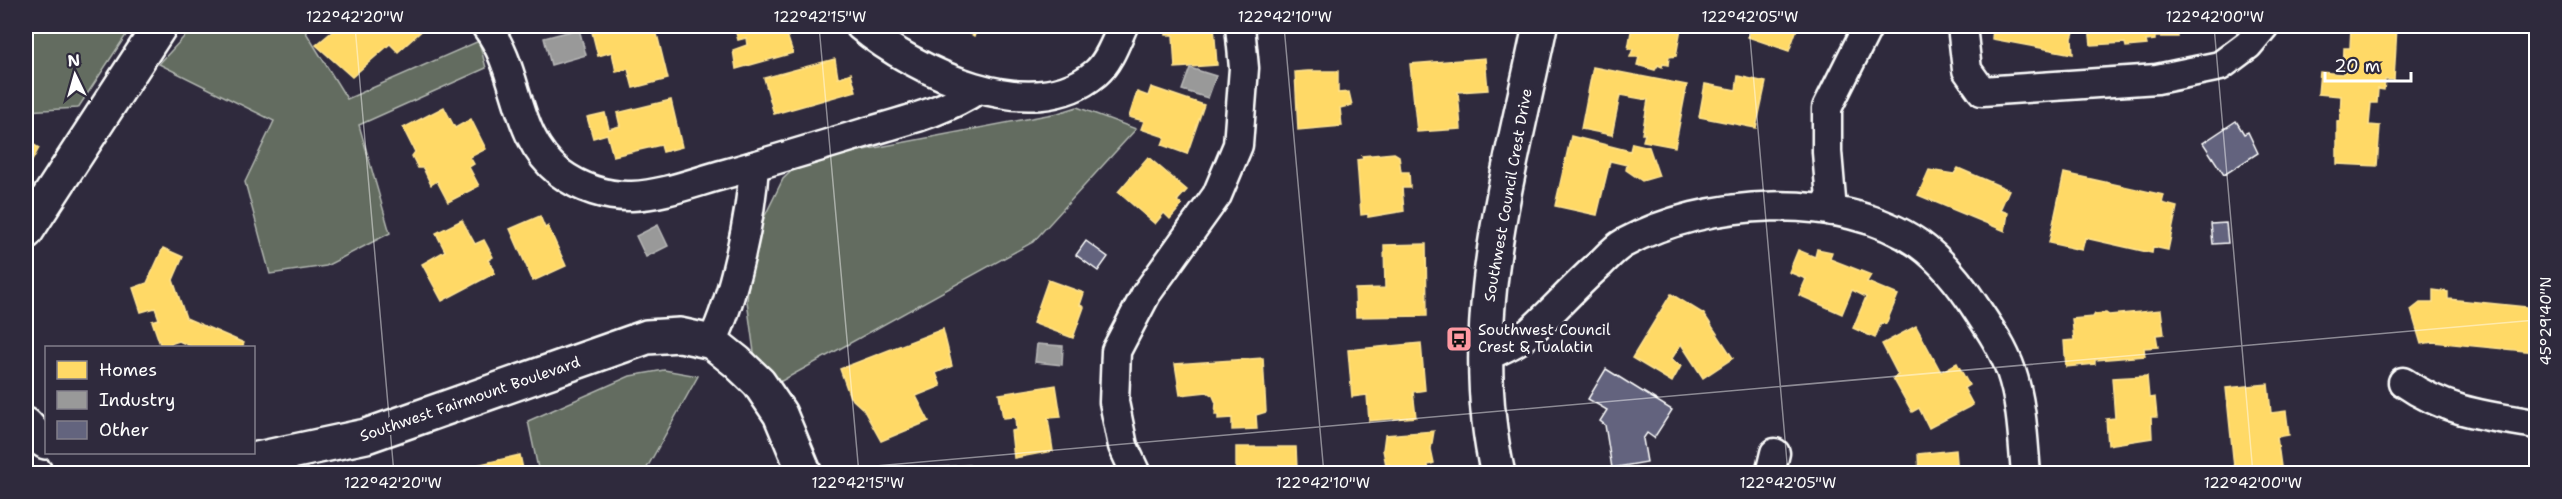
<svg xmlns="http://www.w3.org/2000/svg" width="2562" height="499" font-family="'Shantell Sans',sans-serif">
<rect width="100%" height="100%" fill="#2f2a3d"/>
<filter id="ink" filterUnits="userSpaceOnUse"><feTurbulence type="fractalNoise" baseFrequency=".0167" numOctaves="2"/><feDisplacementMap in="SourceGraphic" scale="12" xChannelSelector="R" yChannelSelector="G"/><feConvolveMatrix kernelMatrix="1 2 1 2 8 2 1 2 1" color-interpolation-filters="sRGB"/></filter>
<g filter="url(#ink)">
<g fill="#636c60" stroke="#b1b6b0" stroke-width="1.5">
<polygon points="26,26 132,26 78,108 26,111"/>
<polygon points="194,26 302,26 347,99 479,41 486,68 359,125 390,233 326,266 270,274 245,182 274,121 159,64"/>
<polygon points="1077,107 1136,129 1033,242 776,384 759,364 754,352 747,301 749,275 756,234 783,179 801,162 1058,113"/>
<polygon points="664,370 698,376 644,473 539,473 528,421 630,376"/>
<polygon points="969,465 969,473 869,473"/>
</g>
<g fill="#ffd966" stroke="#ffe494" stroke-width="1.5">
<polygon points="339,26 427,26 398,52 390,44 352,77 316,45"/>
<polygon points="599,26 655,26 668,79 633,88 628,69 616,72 612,52 598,56 591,28"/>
<polygon points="734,26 784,26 793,53 736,69 733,50 747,45 746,38 738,40"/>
<polygon points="958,26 981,26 974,36"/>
<polygon points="1165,26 1214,26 1217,65 1175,68 1173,35 1166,35"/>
<polygon points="1425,26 1471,26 1425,30"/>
<polygon points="1632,26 1689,26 1688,31 1681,28 1676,56 1669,57 1668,65 1663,64 1662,67 1658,65 1655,70 1637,65 1639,57 1630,57 1633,49 1628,49"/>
<polygon points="1750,26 1798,26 1789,51 1748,37"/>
<polygon points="1993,26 2076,26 2072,38 2073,54 1992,39"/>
<polygon points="2089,26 2177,26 2178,37 2155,37 2155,40 2146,41 2147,45 2126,47 2125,43 2091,45"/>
<polygon points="2351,26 2397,26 2394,80 2385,80 2384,90 2378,89 2377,103 2371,103 2369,125 2380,126 2377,166 2337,164 2337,121 2340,121 2341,96 2318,94 2320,72 2343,74 2344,48 2350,48"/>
<polygon points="1485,58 1488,90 1458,92 1461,129 1417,132 1410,64"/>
<polygon points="835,59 838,78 851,73 856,91 774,114 764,78"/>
<polygon points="1593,67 1687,85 1675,147 1643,141 1645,134 1642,134 1648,100 1620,95 1612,135 1581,129"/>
<polygon points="1308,71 1338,71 1338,93 1349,92 1352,105 1340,108 1342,126 1298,130 1295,72"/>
<polygon points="1738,76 1766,82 1756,128 1699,117 1705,84 1736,90"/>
<polygon points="1151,87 1204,105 1187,154 1162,145 1165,137 1141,129 1144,121 1129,117 1137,92 1148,96"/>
<polygon points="671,100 682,147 663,152 661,145 613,156 607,134 593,138 587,117 605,113 609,129 620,126 617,113"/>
<polygon points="444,107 455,128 471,119 486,149 470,157 474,164 469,167 479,186 448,202 437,181 431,185 423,168 418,168 412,156 415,152 403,128"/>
<polygon points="1571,136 1630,151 1632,143 1649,147 1659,176 1642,181 1626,170 1627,165 1610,161 1597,215 1555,206"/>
<polygon points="26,140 39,148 26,172"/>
<polygon points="1394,153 1399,156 1401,172 1409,172 1410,188 1402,188 1404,211 1368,217 1368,214 1361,215 1357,160 1363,159 1362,156"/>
<polygon points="1148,157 1187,190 1177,201 1182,205 1170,219 1164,213 1155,224 1118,192"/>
<polygon points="1958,168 2009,190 2000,210 2008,213 2005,231 1918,195 1929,170 1954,174"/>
<polygon points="2064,173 2164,195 2162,203 2177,207 2168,250 2153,247 2152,253 2085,238 2082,250 2049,243"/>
<polygon points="540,216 545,228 548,226 566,266 533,281 510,229"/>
<polygon points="462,220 475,244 484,240 493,257 488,260 495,273 442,301 422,264 445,251 436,233"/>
<polygon points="1426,244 1427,316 1356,317 1355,289 1385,288 1384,245"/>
<polygon points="163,248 183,257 173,280 186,318 244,343 242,348 194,348 179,341 161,347 152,321 159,319 155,308 141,312 133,288 147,283"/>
<polygon points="1817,249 1832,252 1830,259 1871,275 1867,282 1898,295 1886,324 1881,323 1875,338 1853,328 1866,297 1852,290 1842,314 1799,295 1806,279 1789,272 1798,250 1815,257"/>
<polygon points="1048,280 1084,293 1080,305 1084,307 1073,338 1033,323"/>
<polygon points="2433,290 2448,292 2448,299 2536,308 2535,352 2433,342 2421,344 2411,310 2420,303 2433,303"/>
<polygon points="1671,294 1704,314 1733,358 1703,378 1681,344 1671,360 1681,366 1672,382 1632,358"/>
<polygon points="2161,310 2164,334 2156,335 2158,347 2144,348 2145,356 2095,360 2095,364 2066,367 2064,341 2074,340 2072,319 2093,317 2095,314 2106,313 2109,315"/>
<polygon points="1916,326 1941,372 1957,363 1969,385 1964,388 1973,405 1929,428 1919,408 1912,412 1893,378 1898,375 1882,344"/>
<polygon points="943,329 952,366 936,373 941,386 916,396 929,421 881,441 863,409 850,397 840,369"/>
<polygon points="1421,343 1425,390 1413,392 1416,417 1369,421 1367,395 1352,397 1348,350"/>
<polygon points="1263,358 1266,412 1256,415 1257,429 1232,430 1232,418 1218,419 1218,415 1215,415 1216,403 1213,396 1207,392 1180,395 1175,364"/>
<polygon points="2147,376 2149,398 2155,397 2157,417 2151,417 2152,438 2108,445 2106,419 2115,418 2112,378"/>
<polygon points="2268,384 2271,413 2286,411 2289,435 2277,437 2282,474 2239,474 2239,467 2234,467 2226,388"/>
<polygon points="1056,385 1061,417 1048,418 1053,451 1014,458 1011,431 1016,430 1015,417 1003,418 999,394"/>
<polygon points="1434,431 1431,449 1434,463 1428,465 1429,474 1391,474 1390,465 1386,465 1383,450 1385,435"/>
<polygon points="1236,447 1296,447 1297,469 1300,469 1300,474 1236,474"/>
<polygon points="1956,450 1958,474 1919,474 1918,454"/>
<polygon points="520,455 524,474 451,474 450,471"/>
</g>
<g fill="#999" stroke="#b8b8b8" stroke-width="1.5">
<polygon points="579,29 586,55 551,65 544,38"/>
<polygon points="1190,68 1216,76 1208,98 1182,90"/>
<polygon points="658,225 668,246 646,257 636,236"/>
<polygon points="1037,344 1063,346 1062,365 1035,362"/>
</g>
<g fill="#63647e" stroke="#fff" stroke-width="1.5">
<polygon points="2236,121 2244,134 2248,132 2258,153 2224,175 2203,143"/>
<polygon points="2226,223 2228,243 2213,244 2211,224"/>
<polygon points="1086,241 1108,257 1098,271 1076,255"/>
<polygon points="1606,369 1672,410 1654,438 1647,433 1643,439 1647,462 1612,468 1605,425 1600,421 1607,410 1588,399"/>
</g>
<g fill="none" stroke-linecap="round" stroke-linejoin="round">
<defs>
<g id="street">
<path d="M486,26C521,71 512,135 560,173C580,188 607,197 632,196C663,195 695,182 725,174C772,161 818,147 864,133C904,121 944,112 978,89"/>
<path d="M860,26C914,71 1031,128 1096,73C1109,62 1116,41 1123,26"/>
<polyline points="1962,26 1967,70 1982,91 2157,79 2220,66 2248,45 2264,26"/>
<polyline points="1832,211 1827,152 1827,108 1868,26"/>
<path d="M712,342C734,297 751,217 754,166"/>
<path d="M1485,357C1501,349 1518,343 1532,330C1555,309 1576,285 1600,264C1607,257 1615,248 1624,243C1705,199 1840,189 1919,244C1944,262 1962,286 1978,311C1990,329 2004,350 2011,371C2022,403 2023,439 2026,474"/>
<path d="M2403,382C2446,412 2486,416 2536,424"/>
<polyline points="1136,474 1123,446 1114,402 1116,351 1146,294 1217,195 1238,145 1244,68 1240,26"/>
<polyline points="1770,474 1775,453"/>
</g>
<g id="secondary">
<polyline points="26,232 160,26"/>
<polyline points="26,425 35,435 46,442"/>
<polyline points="64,452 114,468 179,469 253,460 366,436 647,337 680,335 712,342 737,362 759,383 780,414 805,474"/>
<path d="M1498,474C1463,323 1510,173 1540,26"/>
</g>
</defs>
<use href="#street" stroke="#fff" stroke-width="33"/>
<use href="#secondary" stroke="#fff" stroke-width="38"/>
<use href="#street" stroke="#2f2a3d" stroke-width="28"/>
<use href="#secondary" stroke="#2f2a3d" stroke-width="33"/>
</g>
</g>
<path fill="none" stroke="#fff" stroke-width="1.5" stroke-opacity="0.45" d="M355,26L394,474M819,26L859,474M1284,26L1324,474M1749,26L1788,474M2214,26L2253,474M784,474L2536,320"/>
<defs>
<symbol id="bus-square" viewBox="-11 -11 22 22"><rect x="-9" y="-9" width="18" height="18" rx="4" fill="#ff9aa2" stroke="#2f2a3d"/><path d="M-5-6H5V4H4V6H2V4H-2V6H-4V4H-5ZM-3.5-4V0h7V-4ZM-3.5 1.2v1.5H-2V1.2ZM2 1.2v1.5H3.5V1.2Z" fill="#111"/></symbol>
</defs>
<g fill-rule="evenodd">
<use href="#bus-square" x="1444" y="324" width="30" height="30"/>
</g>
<g text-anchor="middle" stroke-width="6" stroke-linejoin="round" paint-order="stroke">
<g font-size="15" fill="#fff" stroke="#2f2a3d">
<text transform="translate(1508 195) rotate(-80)" y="5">Southwest Council Crest Drive</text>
<text transform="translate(470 399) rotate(-19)" y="5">Southwest Fairmount Boulevard</text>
</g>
<g font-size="15" fill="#fff" stroke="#2f2a3d" text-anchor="start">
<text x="1478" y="335">Southwest Council<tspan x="1478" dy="17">Crest &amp; Tualatin</tspan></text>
</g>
</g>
<rect width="2562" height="499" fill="none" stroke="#2f2a3d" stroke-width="66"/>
<rect x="45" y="346" width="210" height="108" fill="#2f2a3d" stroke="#827f8b" stroke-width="1.5"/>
<rect x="57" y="361" width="30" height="18" fill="#ffd966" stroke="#827f8b" stroke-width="1.5"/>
<text x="99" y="376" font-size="18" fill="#ffffff">Homes</text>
<rect x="57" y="391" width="30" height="18" fill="#999999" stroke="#827f8b" stroke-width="1.5"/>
<text x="99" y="406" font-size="18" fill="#ffffff">Industry</text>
<rect x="57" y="421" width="30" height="18" fill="#63647e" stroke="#827f8b" stroke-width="1.5"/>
<text x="99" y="436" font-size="18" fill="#ffffff">Other</text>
<g transform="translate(75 75) rotate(355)" stroke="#2f2a3d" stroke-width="4.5" paint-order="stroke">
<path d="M0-4.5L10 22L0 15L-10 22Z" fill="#ffffff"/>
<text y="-9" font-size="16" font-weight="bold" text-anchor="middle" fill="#ffffff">N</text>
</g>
<path d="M2325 72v9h86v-9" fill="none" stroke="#ffffff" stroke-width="3"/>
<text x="2334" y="72" font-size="18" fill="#ffffff" stroke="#2f2a3d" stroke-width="4.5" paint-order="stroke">20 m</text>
<rect x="33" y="33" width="2496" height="433" fill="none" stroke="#fff" stroke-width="2"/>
<g font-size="15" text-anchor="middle" fill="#fff">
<text x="355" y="22">122°42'20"W</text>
<text x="820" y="22">122°42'15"W</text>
<text x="1285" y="22">122°42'10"W</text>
<text x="1750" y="22">122°42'05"W</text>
<text x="2215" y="22">122°42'00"W</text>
<text transform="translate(2546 321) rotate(-90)" y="5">45°29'40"N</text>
<text x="393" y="488">122°42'20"W</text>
<text x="858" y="488">122°42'15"W</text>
<text x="1323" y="488">122°42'10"W</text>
<text x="1788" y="488">122°42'05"W</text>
<text x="2253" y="488">122°42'00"W</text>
</g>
</svg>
